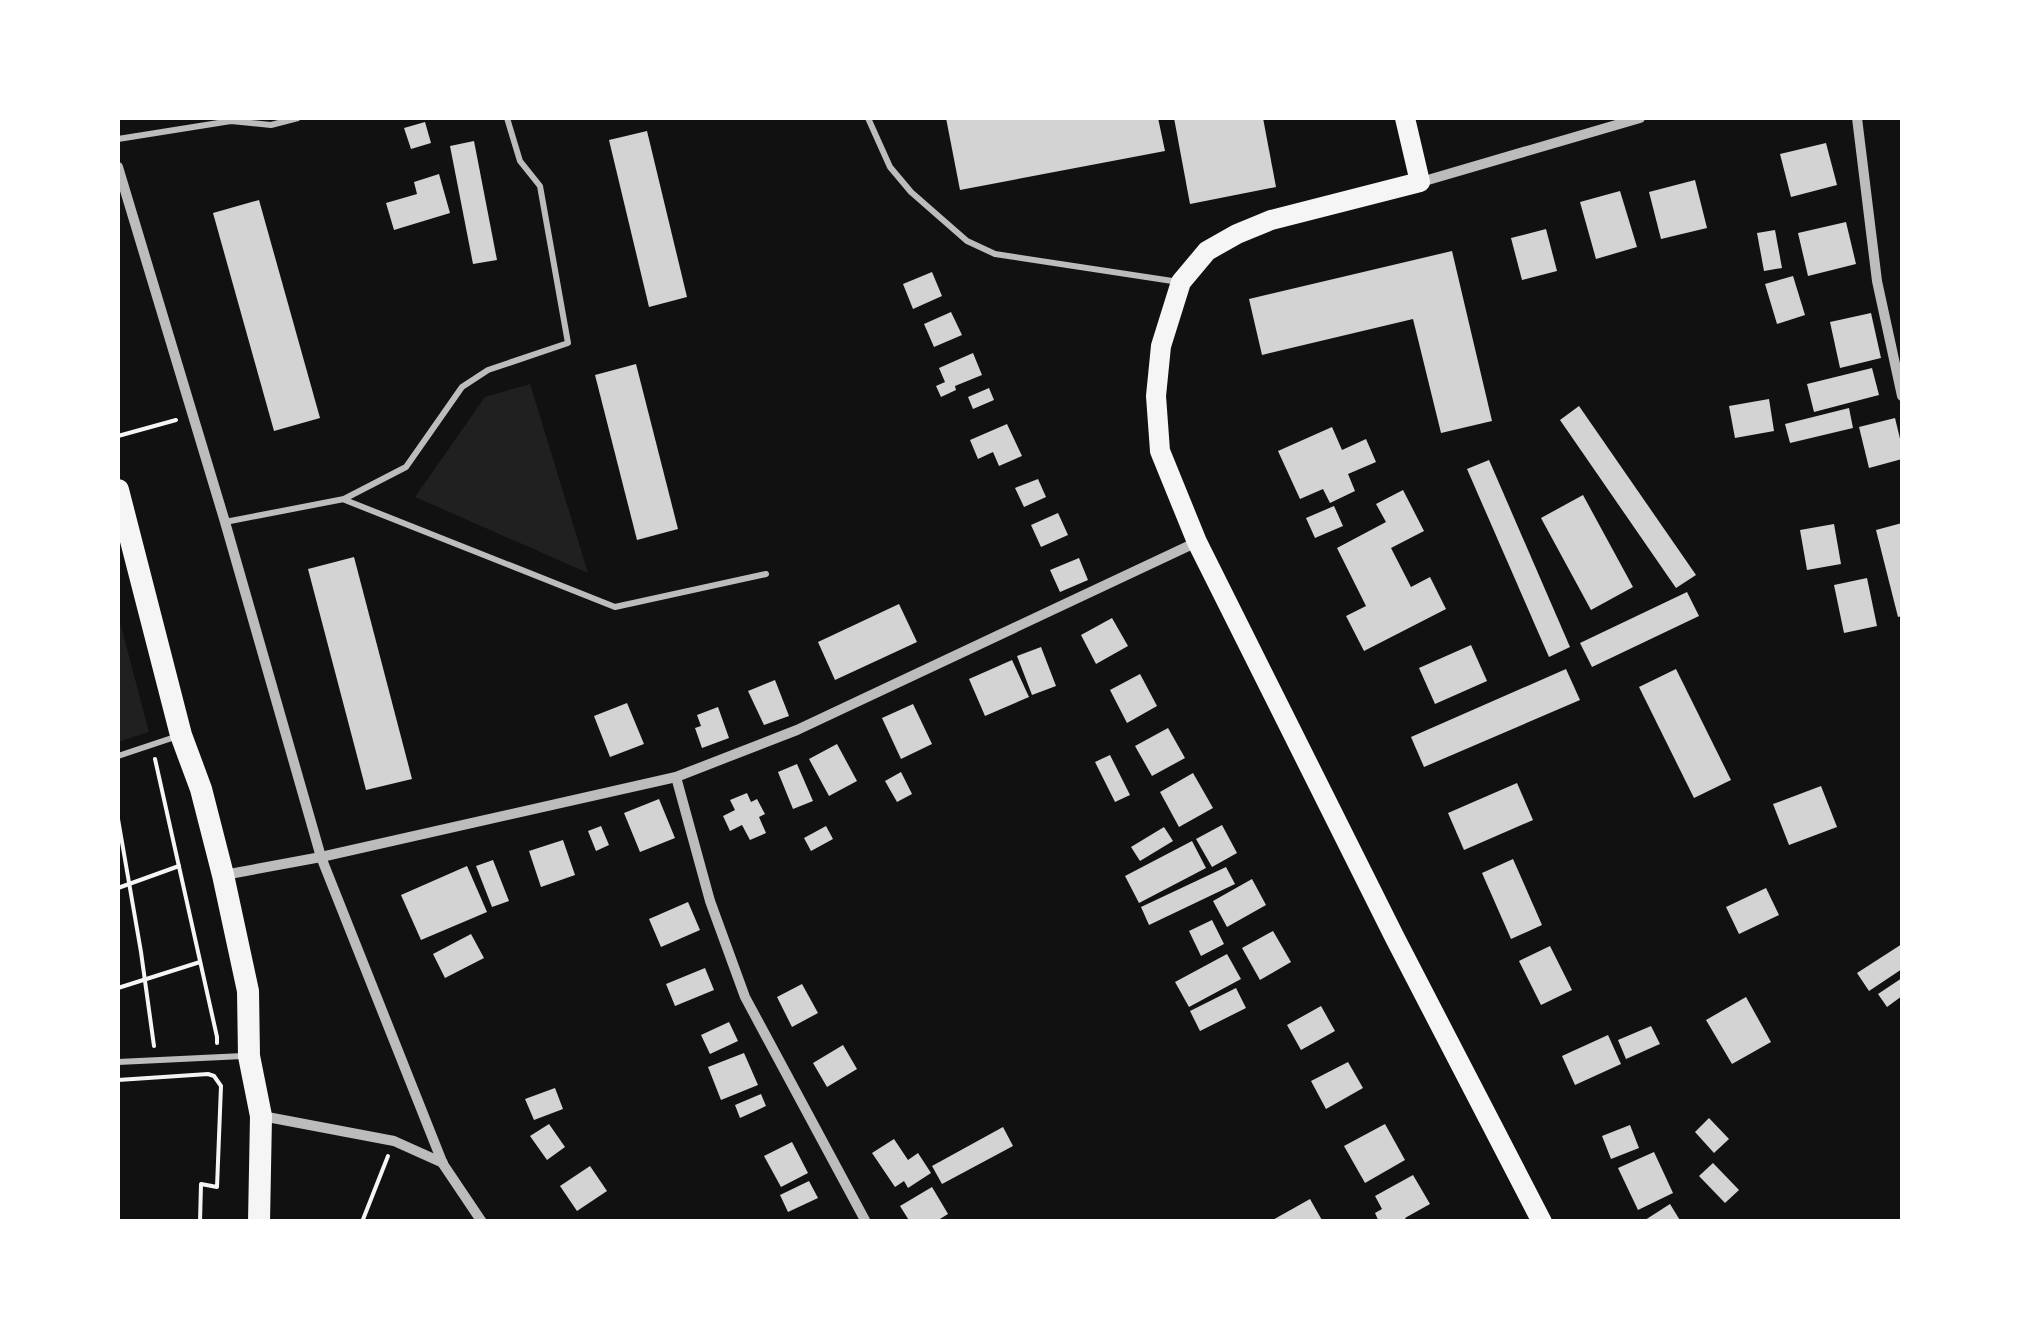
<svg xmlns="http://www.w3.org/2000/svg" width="2020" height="1339" font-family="'Roboto Serif',serif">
<rect width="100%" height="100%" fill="#111"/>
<g fill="#202020">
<polygon points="530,384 588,573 415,497 485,397"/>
<polygon points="118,615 149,732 118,742"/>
</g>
<g fill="#d3d3d3">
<polygon points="946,118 1158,118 1165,151 960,190"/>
<polygon points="1174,118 1263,118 1276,187 1190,204"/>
<polygon points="425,122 431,143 411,149 404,128"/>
<polygon points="647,131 687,297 649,307 609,140"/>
<polygon points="474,141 497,260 473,264 450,146"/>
<polygon points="1826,143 1837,185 1791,197 1780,154"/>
<polygon points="439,174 450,213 394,230 386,203 417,194 414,182"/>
<polygon points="1695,180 1707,228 1661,239 1649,192"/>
<polygon points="1620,191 1637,247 1596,259 1580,202"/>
<polygon points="259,200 320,418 274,431 213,213"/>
<polygon points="1846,222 1856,264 1808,276 1798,233"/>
<polygon points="1546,229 1557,271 1522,280 1511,238"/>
<polygon points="1775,230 1782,268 1764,271 1757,233"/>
<polygon points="1452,251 1492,421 1441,433 1413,319 1262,355 1249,299"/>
<polygon points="932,272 942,296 913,309 903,284"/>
<polygon points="1793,276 1805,315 1777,324 1765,284"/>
<polygon points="951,312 962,335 934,347 924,324"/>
<polygon points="1871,313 1881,358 1840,368 1830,322"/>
<polygon points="973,353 982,375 955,386 956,390 941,397 936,386 945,382 939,368"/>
<polygon points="636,364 678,529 637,540 595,375"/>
<polygon points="1872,368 1879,395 1814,412 1807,384"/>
<polygon points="989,388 994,400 973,409 968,397"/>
<polygon points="1769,399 1774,431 1735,438 1729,406"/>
<polygon points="1579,406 1696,575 1676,588 1560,420"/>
<polygon points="1849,408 1853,428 1790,443 1785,424"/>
<polygon points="1895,418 1902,447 1902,459 1869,468 1859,427"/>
<polygon points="1007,424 1022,456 999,466 993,452 978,459 970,440"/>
<polygon points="1332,427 1342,450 1366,439 1376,462 1348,474 1355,491 1330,503 1323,489 1300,499 1278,451"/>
<polygon points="1489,460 1570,647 1549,657 1467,469"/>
<polygon points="1038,479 1046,497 1024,507 1015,488"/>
<polygon points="1403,490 1424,531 1391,548 1411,587 1430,577 1446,609 1364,651 1346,616 1366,606 1337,548 1386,522 1376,504"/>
<polygon points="1583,495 1633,587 1591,610 1541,518"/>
<polygon points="1334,506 1343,526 1315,538 1306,518"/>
<polygon points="1058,513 1068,535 1041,547 1031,525"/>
<polygon points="1902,523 1902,616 1898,617 1876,530"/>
<polygon points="1834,524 1841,564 1807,570 1800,530"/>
<polygon points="354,557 412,779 366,790 308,569"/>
<polygon points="1079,558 1088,580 1060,592 1050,570"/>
<polygon points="1867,578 1877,626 1844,633 1834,585"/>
<polygon points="1687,592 1699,616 1592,667 1580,643"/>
<polygon points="899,604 917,642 835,680 818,642"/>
<polygon points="1112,618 1128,646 1096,664 1081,635"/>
<polygon points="1471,645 1487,681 1435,704 1419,668"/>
<polygon points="1041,647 1056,686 1032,695 1017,656"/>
<polygon points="1012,660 1029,697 985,716 969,679"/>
<polygon points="1566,669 1580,700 1424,767 1411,737"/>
<polygon points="1676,669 1731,780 1694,798 1639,687"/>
<polygon points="1140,674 1157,706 1127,723 1110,690"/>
<polygon points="775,680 789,716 764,725 748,691"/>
<polygon points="627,703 644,744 610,757 594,716"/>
<polygon points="913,704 932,744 901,759 882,718"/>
<polygon points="718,707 729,738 702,748 695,728 701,726 697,715"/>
<polygon points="1168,728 1185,758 1152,776 1135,746"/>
<polygon points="837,744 857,781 829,796 809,759"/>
<polygon points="1110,755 1130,795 1115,802 1095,762"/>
<polygon points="797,764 813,801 793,809 778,772"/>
<polygon points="901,772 912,794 897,802 885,781"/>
<polygon points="1193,773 1213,808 1179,827 1160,792"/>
<polygon points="1517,783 1533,820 1464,850 1448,813"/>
<polygon points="1821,786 1837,827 1789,845 1773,804"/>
<polygon points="747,793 751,802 757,799 765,814 759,817 766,833 750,840 742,825 730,831 723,816 735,810 730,800"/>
<polygon points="659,799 675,838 640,852 624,813"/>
<polygon points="1222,825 1237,853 1212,867 1196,839"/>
<polygon points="601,826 609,845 596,851 588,831"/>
<polygon points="826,826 833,839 811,851 804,838"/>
<polygon points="1164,827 1173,841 1140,861 1131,847"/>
<polygon points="563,840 575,875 541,887 529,851"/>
<polygon points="1192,841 1206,868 1139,903 1125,876"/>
<polygon points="1513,859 1542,925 1511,939 1482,873"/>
<polygon points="493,860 509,901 492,907 476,866"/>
<polygon points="467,866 487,912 421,940 401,895"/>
<polygon points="1226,867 1235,884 1149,925 1141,907"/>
<polygon points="1252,879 1266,905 1227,927 1213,901"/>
<polygon points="1766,888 1779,915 1739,934 1726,907"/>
<polygon points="688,902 700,930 661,947 649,919"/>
<polygon points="1212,920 1224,944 1201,956 1189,931"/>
<polygon points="1273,931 1291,962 1260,980 1242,948"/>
<polygon points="471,934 484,958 445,978 433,954"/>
<polygon points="1902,944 1902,969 1869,991 1857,973"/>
<polygon points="1550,946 1572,990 1541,1005 1519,961"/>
<polygon points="1227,954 1241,979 1189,1007 1175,982"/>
<polygon points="705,968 714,990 675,1006 666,984"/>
<polygon points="1902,978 1902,996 1887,1007 1878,994"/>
<polygon points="802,984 818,1013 792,1027 777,997"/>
<polygon points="1236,988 1246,1008 1200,1031 1190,1011"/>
<polygon points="1746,997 1771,1042 1732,1064 1706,1020"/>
<polygon points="1321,1006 1335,1031 1301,1050 1287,1025"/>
<polygon points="729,1022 738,1041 710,1054 701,1035"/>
<polygon points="1651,1026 1660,1044 1626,1059 1618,1040"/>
<polygon points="1608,1035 1621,1064 1575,1085 1562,1056"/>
<polygon points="843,1045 857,1069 827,1087 813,1063"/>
<polygon points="744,1053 758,1085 721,1100 708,1067"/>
<polygon points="1348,1062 1363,1088 1326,1109 1311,1081"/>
<polygon points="555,1088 563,1109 534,1120 525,1099"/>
<polygon points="761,1094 766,1106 740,1118 735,1105"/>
<polygon points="1709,1118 1729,1139 1714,1153 1695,1132"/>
<polygon points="549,1124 565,1147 547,1160 530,1136"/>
<polygon points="1385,1124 1405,1160 1365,1183 1344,1146"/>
<polygon points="1630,1125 1639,1148 1611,1159 1602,1136"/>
<polygon points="1003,1127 1013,1146 942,1184 932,1166"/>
<polygon points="894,1139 908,1160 918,1153 931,1173 908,1188 904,1181 895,1187 872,1153"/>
<polygon points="792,1142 808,1173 781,1187 764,1156"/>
<polygon points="1654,1152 1673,1193 1638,1210 1618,1168"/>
<polygon points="1713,1163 1739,1190 1725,1203 1699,1176"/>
<polygon points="590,1166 607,1191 577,1211 560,1186"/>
<polygon points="1413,1175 1430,1204 1405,1218 1408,1222 1379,1222 1375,1213 1382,1209 1375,1196"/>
<polygon points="809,1181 818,1198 788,1212 780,1195"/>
<polygon points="932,1187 948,1214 935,1222 910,1222 900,1206"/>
<polygon points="1310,1199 1323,1222 1269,1222"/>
<polygon points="1670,1204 1681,1222 1642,1222"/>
</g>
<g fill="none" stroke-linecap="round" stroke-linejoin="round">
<g stroke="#f5f5f5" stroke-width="4">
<polyline points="118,436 176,420"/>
<polyline points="155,759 217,1037 217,1043"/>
<polyline points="118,819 141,952 154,1046"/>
<polyline points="118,888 179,866"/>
<polyline points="118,988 200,962"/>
<polyline points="118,1080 208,1074 214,1076 221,1086 217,1187 201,1184 200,1222"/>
<polyline points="362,1222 388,1156"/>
</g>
<g stroke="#bcbcbc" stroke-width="6">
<polyline points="868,118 890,167 911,192 967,241 995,254 1179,282"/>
<polyline points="118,139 231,121 271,125 298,118"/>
<polyline points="345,500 615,607 766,574"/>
<polyline points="225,522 344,499 406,467 462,387 488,370 568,343 540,186 520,161 507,118"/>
<polyline points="118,756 178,736"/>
<polyline points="118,1062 243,1056"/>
</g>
<g stroke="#bcbcbc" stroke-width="10">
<polyline points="1857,118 1877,281 1902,396"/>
<polyline points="118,167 225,522 321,857 443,1164 482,1222"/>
<polyline points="1421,182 1640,118"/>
<polyline points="676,777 710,901 745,997 866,1222"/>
<polyline points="224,875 321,857 676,777 797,730 1197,542"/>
<polyline points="262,1116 394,1141 443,1163"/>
</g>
<polyline stroke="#f5f5f5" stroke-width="20" points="1405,118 1420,182 1271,220 1237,234 1207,251 1181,282 1161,346 1156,396 1160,451 1197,542 1395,938 1542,1222"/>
<polyline stroke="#f5f5f5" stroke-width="22" points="118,490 181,735 201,789 223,875 248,991 249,1056 261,1116 259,1222"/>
</g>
<rect width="2020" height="1339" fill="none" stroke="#ffffff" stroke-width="240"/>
</svg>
